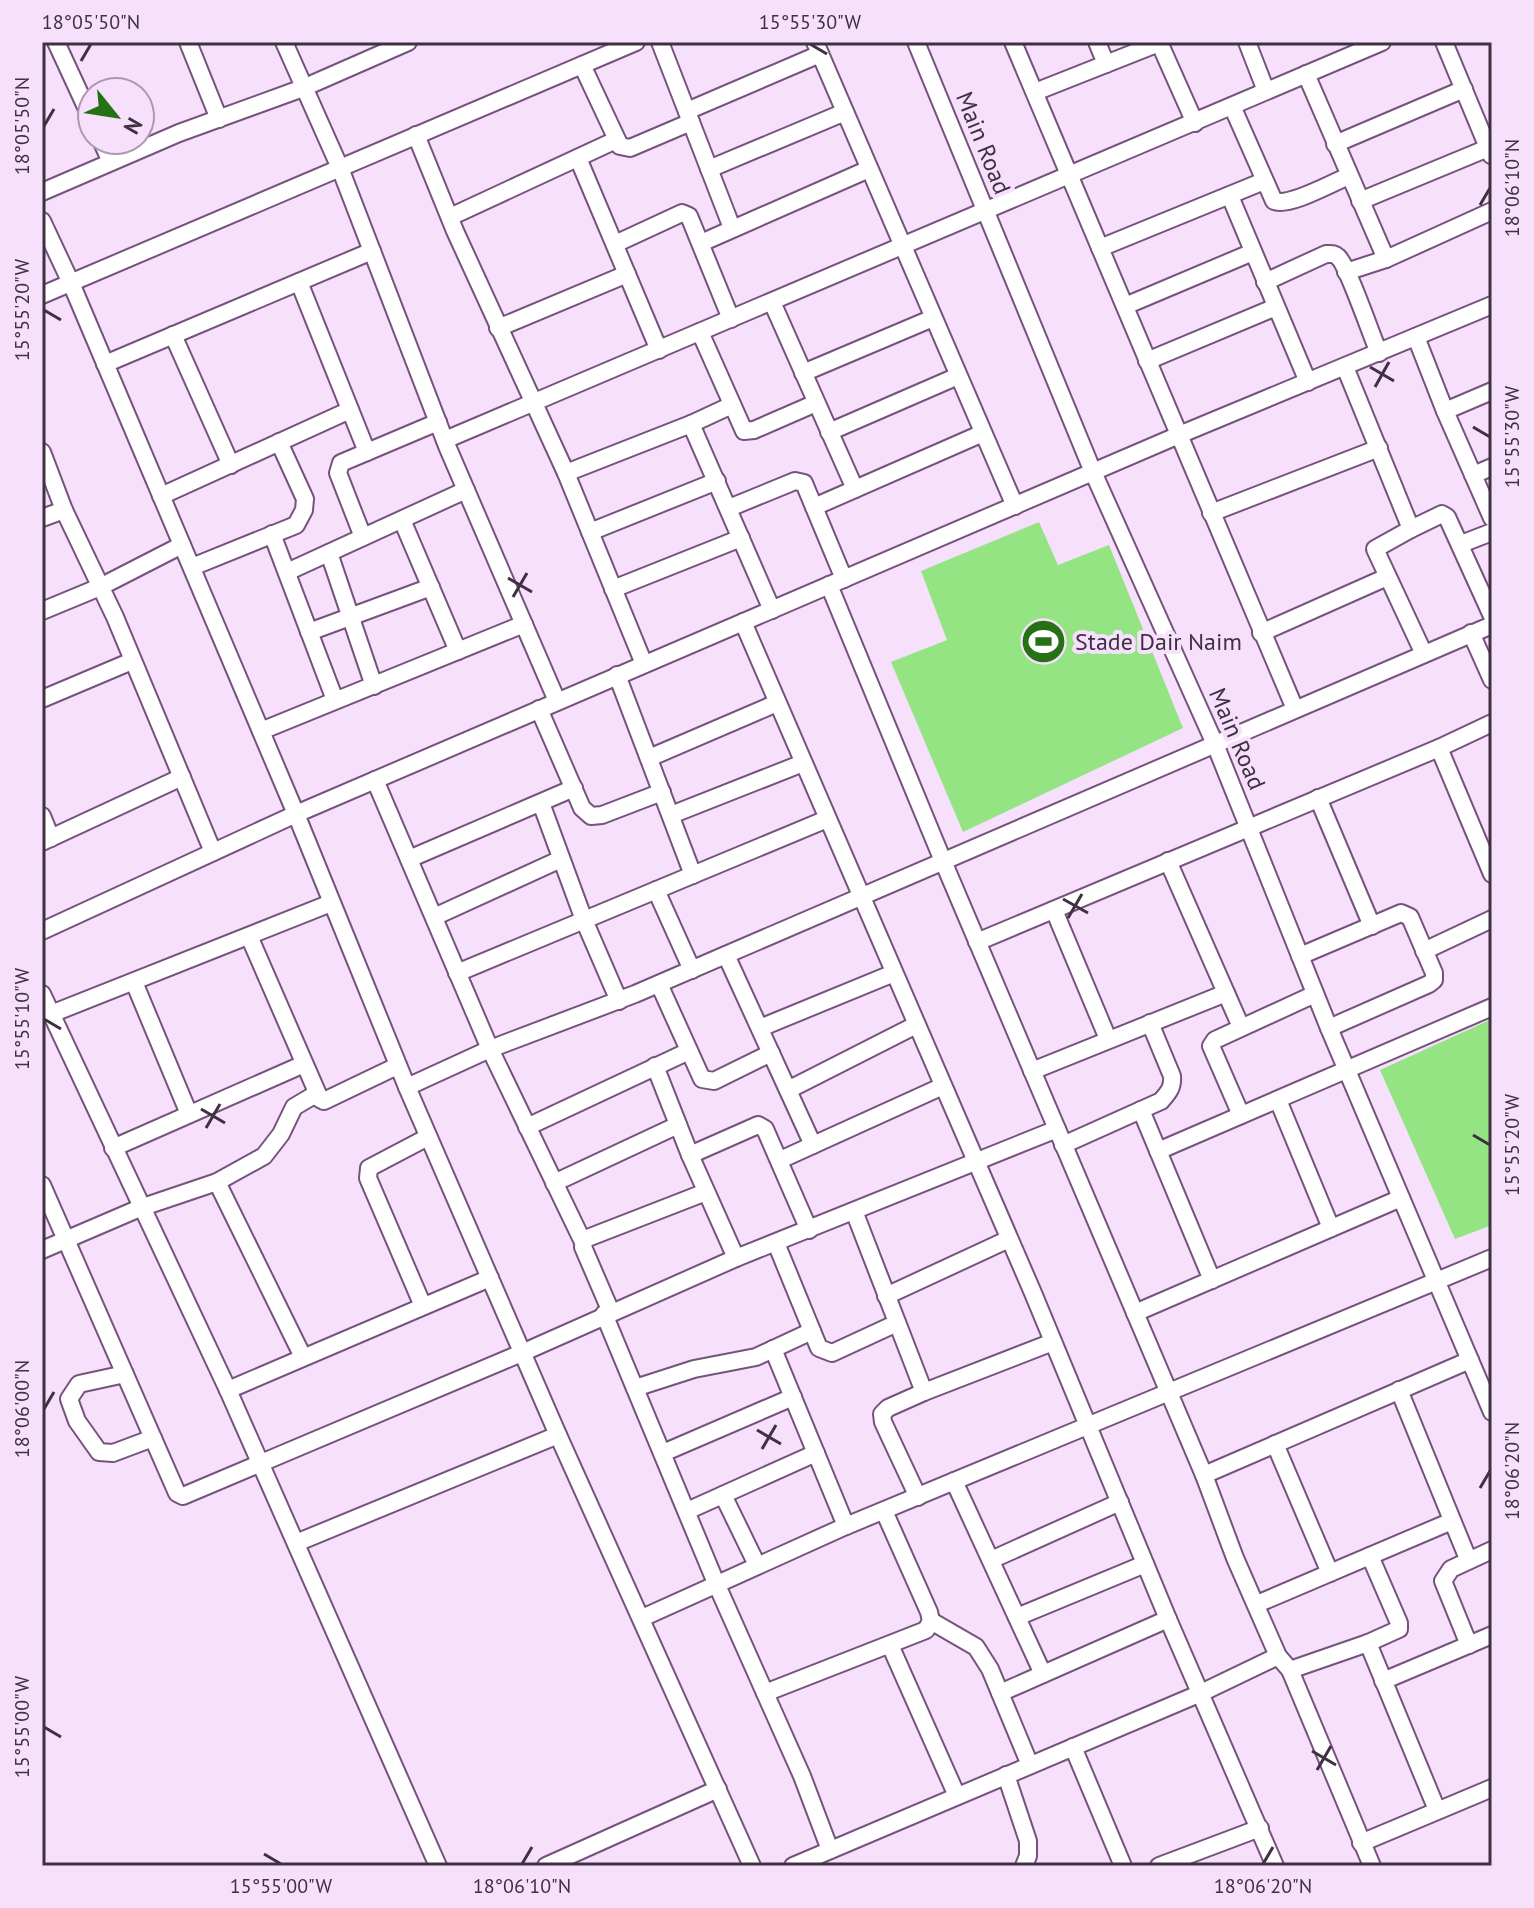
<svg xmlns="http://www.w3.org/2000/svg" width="1534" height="1908" font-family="'PT Sans',sans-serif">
<rect width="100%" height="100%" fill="#f7e0fc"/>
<g fill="#94e484">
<polygon points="1039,522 1058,565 1109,545 1183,728 963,832 891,662 947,640 921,571"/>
<polygon points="1492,1019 1492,1225 1455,1239 1380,1070"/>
</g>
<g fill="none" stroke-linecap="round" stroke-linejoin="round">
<defs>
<g id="street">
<polyline points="56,42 92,120"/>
<polyline points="188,42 219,119"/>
<polyline points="284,42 340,168 447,446 557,701"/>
<polyline points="660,42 732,228"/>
<polyline points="815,42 1015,506"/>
<polyline points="916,42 1093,472 1215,744 1329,1028 1492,1412"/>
<polyline points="1013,42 1295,709"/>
<polyline points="1097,42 1106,64"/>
<polyline points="1159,42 1195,123"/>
<polyline points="1247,42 1266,91"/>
<polyline points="1444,42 1491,155"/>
<polyline points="582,65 620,146 630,148 691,122"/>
<polyline points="1306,74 1386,259"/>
<polyline points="1035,92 1159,43"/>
<path d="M1232,106L1274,201C1290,207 1331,183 1349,176"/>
<polyline points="687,111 820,54"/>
<polyline points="416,135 455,231 566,473 644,664"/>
<polyline points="101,140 111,162"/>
<polyline points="1335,144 1464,89"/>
<polyline points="578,158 659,350"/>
<polyline points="709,169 845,112"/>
<polyline points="42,192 179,133 303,88 408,42"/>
<polyline points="1230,196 1308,382"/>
<polyline points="1360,201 1488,148"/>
<polyline points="450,217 616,140"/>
<polyline points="42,221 71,283 296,814 407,1087 490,1049 635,994 1492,625"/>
<polyline points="701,243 869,169"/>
<polyline points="615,244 682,213 689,216 731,319"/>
<polyline points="1100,248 1264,181"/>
<polyline points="1346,272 1386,259 1492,211"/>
<polyline points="299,282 367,452"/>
<path d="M1265,282L1326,254C1331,254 1334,253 1338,257C1347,264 1372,337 1379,353"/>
<polyline points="42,295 636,42"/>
<polyline points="772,302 855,489"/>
<polyline points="1125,306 1253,252"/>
<polyline points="498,328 627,274"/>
<polyline points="700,332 744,431 754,430 816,403"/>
<polyline points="173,335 231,465"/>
<polyline points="1416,337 1445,411 1492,518"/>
<polyline points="1147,361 1276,307"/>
<polyline points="105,364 372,251"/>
<polyline points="1345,367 1411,529 1442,514 1447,517 1492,616"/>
<polyline points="803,373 933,318"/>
<polyline points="1445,411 1492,391"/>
<polyline points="691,424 772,610"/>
<polyline points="829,432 958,376"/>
<polyline points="445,440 1382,42"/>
<polyline points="42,452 64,510 115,617 213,852"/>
<polyline points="566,473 691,424 732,405"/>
<polyline points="1473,475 1492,467"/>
<polyline points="161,496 350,410"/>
<polyline points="814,507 983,433"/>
<polyline points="729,508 795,481 804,483 844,579"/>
<polyline points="1211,513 1379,448"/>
<polyline points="42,518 64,510"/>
<polyline points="402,520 458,651"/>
<polyline points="1411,529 1375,549 1424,654"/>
<polyline points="590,532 717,481"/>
<polyline points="272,534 335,700"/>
<polyline points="363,537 338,473 341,463 438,422"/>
<polyline points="1461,544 1492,532"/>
<polyline points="329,553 374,686"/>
<polyline points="192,567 296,525 304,510 305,499 279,442"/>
<polyline points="287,572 466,490"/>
<polyline points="829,585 943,861 1204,1475 1235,1558 1278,1656 1290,1670 1372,1866"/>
<polyline points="613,589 741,538"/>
<polyline points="42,611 100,587 182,545"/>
<polyline points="743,622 1033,1293 1168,1619 1275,1866"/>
<polyline points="309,632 431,587"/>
<polyline points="1261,633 1387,577"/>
<polyline points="1471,633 1492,680"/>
<polyline points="617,675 693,875"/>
<polyline points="42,699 132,661"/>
<polyline points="539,709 582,808 591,816 602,815 662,792"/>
<polyline points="261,731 524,624"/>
<polyline points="1439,748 1492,874"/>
<polyline points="649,758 777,703"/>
<polyline points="375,780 490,1049 583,1242"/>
<polyline points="1318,798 1372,926"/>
<polyline points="541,803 584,920 619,1001"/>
<polyline points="671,815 803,763"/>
<polyline points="42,816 51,838"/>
<polyline points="42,842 182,777"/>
<polyline points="409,859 574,788"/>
<polyline points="1168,861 1241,1027"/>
<polyline points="656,890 692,970"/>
<polyline points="1054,910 1108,1039"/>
<polyline points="434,917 561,859"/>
<polyline points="42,931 296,814 1179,435 1492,305"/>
<polyline points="249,936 320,1099 324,1101 397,1066"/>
<polyline points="977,942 1439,748 1492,723"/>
<polyline points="1424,951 1492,919"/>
<polyline points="726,955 813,1145"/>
<polyline points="1300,956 1401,913 1410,917 1434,973 1434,980 1429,984 1329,1028"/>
<polyline points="457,973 827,819"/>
<polyline points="134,982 189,1114"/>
<polyline points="659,984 702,1079 714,1081 771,1053"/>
<polyline points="42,994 228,1390 438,1866"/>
<polyline points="51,1014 331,903"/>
<polyline points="760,1028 894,973"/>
<polyline points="655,1066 690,1155 736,1258"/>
<polyline points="1032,1071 1226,993"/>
<polyline points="407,1087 558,1435 752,1866"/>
<polyline points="788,1090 916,1025"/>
<polyline points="1278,1100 1331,1228"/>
<polyline points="1141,1110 1212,1280"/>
<polyline points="1241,1115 1211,1046 1215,1040 1315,994"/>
<polyline points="527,1127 689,1051"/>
<path d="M1063,1145L1161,1101C1169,1092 1173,1087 1172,1076L1150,1023"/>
<polyline points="113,1148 304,1064"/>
<polyline points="1158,1151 1492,1007"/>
<polyline points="690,1155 758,1125 765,1129 809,1230"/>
<polyline points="780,1160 943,1086"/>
<polyline points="217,1182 303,1357"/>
<polyline points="554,1183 678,1125"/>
<polyline points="42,1185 177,1493 183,1496 524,1352 736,1258 1057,1129"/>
<polyline points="854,1211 924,1392"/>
<polyline points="776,1243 819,1348 832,1353 897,1323"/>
<polyline points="42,1250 140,1208 217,1182 264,1156 281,1134 294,1107 316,1094"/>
<polyline points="886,1296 1009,1239"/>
<polyline points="423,1306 368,1178 369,1168 428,1137"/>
<polyline points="611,1312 583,1247 585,1239 706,1192"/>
<polyline points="1135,1313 1401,1198"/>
<polyline points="604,1314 716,1583 802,1776 830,1850"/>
<polyline points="125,1374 79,1384 69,1399 77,1421 99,1452 113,1453 153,1438"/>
<polyline points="635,1388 694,1369 756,1357 812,1331"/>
<polyline points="228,1390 490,1278"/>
<polyline points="1399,1390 1468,1559"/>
<polyline points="1275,1444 1330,1573"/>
<polyline points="663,1453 793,1397"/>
<polyline points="1204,1475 1470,1360"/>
<polyline points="954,1481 1043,1674"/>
<polyline points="723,1495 757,1565"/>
<polyline points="918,1497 883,1422 882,1414 888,1408 924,1392 1053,1342"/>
<polyline points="687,1511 816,1453"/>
<polyline points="846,1526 1492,1258"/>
<polyline points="296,1543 558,1435"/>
<polyline points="991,1560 1120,1502"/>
<polyline points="1257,1604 1452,1521"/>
<polyline points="1017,1617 1145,1564"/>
<polyline points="642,1618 846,1526 773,1349"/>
<polyline points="931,1621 976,1647 990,1669 1030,1765"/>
<polyline points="1368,1643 1437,1810"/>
<polyline points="890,1645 957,1796"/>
<polyline points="1469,1645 1443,1581 1451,1569 1492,1550"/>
<polyline points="1290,1670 1368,1643 1399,1629 1399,1623 1370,1556"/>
<polyline points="1383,1681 1492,1635"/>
<polyline points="765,1693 926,1630 931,1621 929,1612 884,1511"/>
<polyline points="1000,1693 1168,1619"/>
<polyline points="1073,1747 1123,1866"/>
<polyline points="1006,1775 1028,1841 1028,1856 1024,1866"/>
<polyline points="1361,1843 1492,1788"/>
<polyline points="546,1866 718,1789"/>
<polyline points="793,1866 1201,1693 1278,1656"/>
<polyline points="1159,1866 1260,1828"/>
</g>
</defs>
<use href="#street" stroke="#75537c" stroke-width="20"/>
<use href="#street" stroke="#fff" stroke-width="16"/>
</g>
<path fill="none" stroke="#3f3042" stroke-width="3" d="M810,44L827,54M81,61L91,44M44,126L54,109M1480,205L1490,188M44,310L61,320M1370,367L1394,381M1375,387L1389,362M1473,427L1490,437M508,578L532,592M513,597L527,573M1063,899L1088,913M1068,918L1082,894M44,1019L61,1029M201,1109L225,1123M206,1128L220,1104M1473,1135L1490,1145M44,1409L54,1392M757,1430L781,1444M762,1449L776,1425M1480,1488L1490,1471M44,1727L61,1737M1312,1751L1336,1765M1317,1770L1331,1746M264,1854L281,1864M522,1864L532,1847M1263,1864L1273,1847"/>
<defs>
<symbol id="stadium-disc" viewBox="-11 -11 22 22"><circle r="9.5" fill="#267115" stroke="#f7e0fc"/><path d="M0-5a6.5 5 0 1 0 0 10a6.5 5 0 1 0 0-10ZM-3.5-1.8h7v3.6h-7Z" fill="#fff"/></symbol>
</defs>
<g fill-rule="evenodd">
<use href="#stadium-disc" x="1018" y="616" width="51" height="51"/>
</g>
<g text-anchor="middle" stroke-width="8" stroke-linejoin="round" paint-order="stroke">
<g font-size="24" fill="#3f3042" stroke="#f7e0fc">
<text transform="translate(983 143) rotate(68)" y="8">Main Road</text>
<text transform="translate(1237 739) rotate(67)" y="8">Main Road</text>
</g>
<g font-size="24" fill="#3f3042" stroke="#f7e0fc" text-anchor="start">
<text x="1075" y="650">Stade Dair Naim</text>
</g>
</g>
<rect width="1534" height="1908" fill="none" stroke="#f7e0fc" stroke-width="88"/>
<g transform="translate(116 116) rotate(120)"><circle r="38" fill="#f7e0fc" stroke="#ad9ab2" stroke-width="2"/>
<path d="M0-6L14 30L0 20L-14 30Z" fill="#267115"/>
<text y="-12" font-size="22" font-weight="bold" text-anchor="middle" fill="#3f3042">N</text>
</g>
<rect x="44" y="44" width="1446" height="1820" fill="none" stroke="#3f3042" stroke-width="3"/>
<g font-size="20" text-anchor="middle" fill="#3f3042">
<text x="91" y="29">18°05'50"N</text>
<text x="810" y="29">15°55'30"W</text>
<text transform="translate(22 126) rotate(-90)" y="7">18°05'50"N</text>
<text transform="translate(1512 188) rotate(-90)" y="7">18°06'10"N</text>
<text transform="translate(22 310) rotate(-90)" y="7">15°55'20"W</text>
<text transform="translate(1512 437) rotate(-90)" y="7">15°55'30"W</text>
<text transform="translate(22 1019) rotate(-90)" y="7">15°55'10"W</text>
<text transform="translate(1512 1145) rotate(-90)" y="7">15°55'20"W</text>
<text transform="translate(22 1409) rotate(-90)" y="7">18°06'00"N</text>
<text transform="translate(1512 1471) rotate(-90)" y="7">18°06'20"N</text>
<text transform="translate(22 1727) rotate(-90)" y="7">15°55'00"W</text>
<text x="281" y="1893">15°55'00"W</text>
<text x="522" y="1893">18°06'10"N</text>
<text x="1263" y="1893">18°06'20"N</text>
</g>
</svg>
